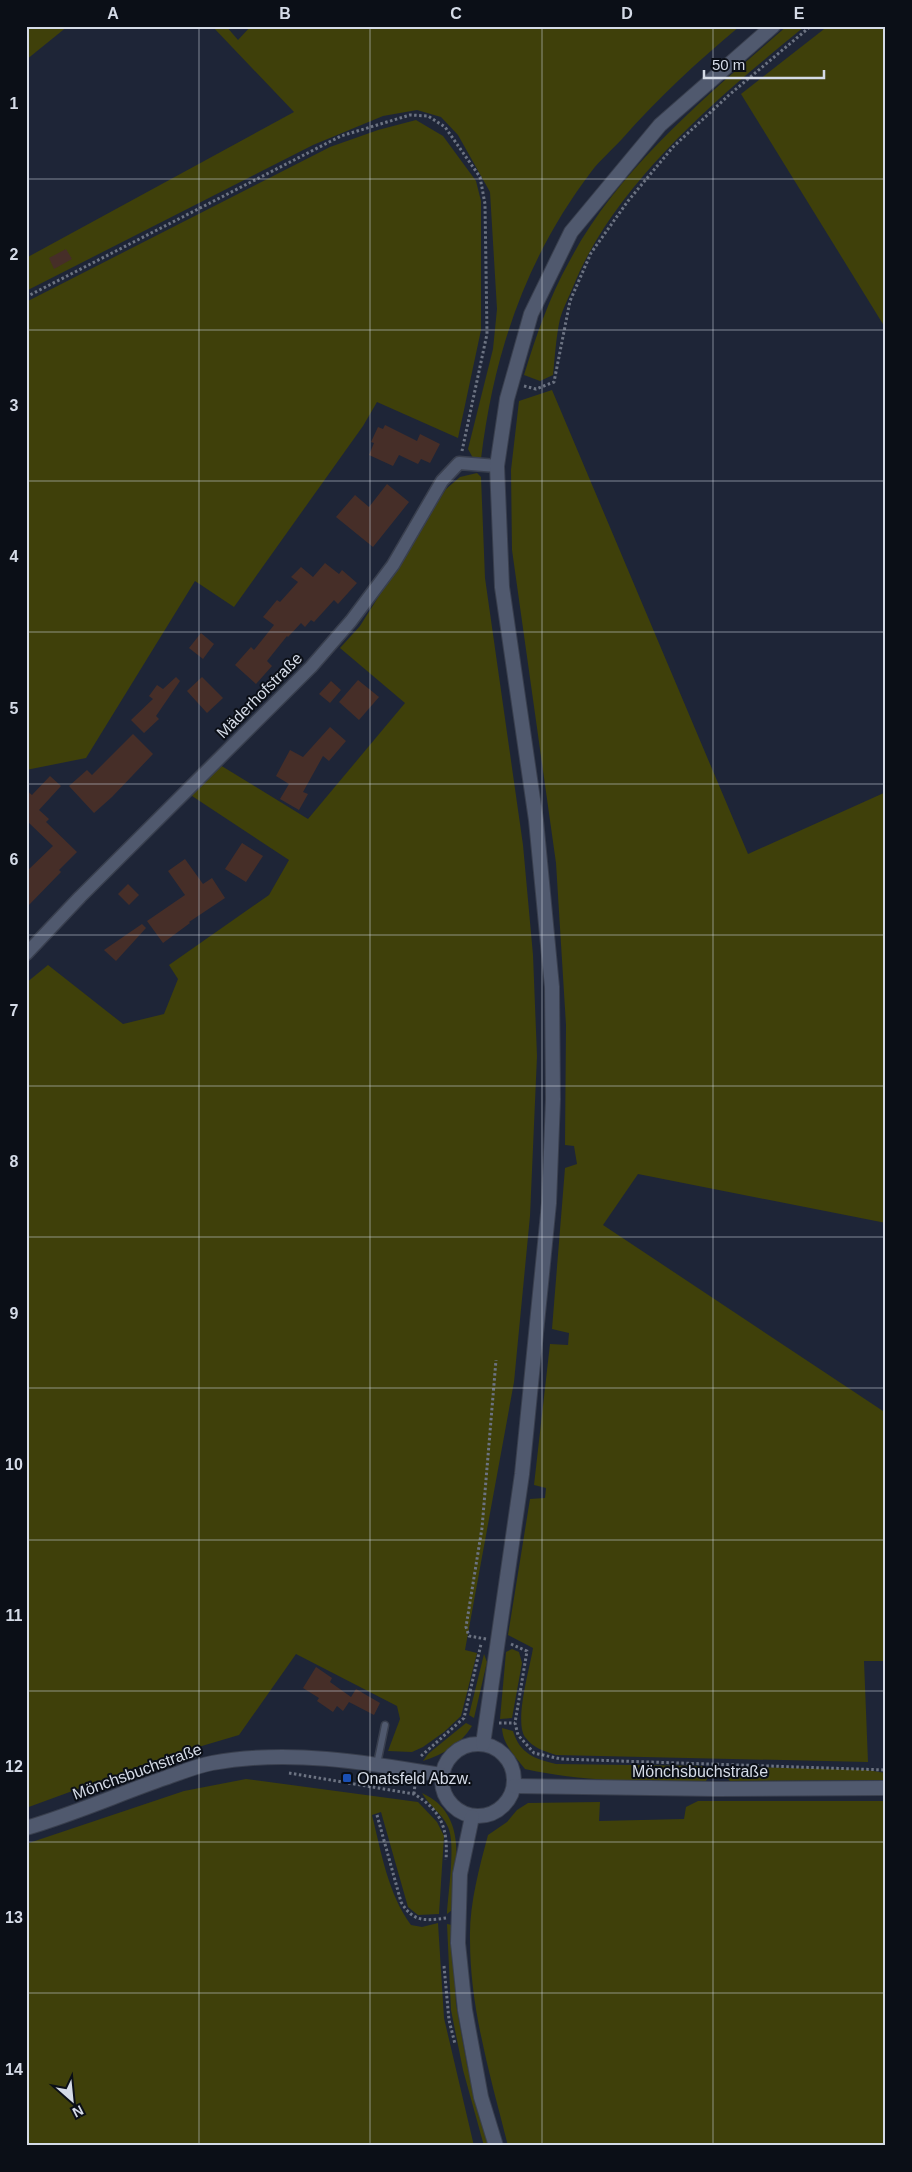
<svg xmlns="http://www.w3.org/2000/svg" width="912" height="2172" font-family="Helvetica,sans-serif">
<rect width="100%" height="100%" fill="#1e2537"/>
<g fill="#3f400a">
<polygon points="26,26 68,26 26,60"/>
<path d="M212,26H226L238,40L251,26H740C698,61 658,98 622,139C612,150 600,160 591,172C526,258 494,352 481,459L473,458L468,449L493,349L497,309L490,192L458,135L441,117L417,110L383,116L313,145L26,291V258L294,112Z"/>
<path d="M787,26H805C720,96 615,182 573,287C569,297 563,308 560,319C556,337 555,356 553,375L540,381L524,375C536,336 549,298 569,262C619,167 707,96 787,26Z"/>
<polygon points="828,26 886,26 886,329 741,94"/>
<polygon points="416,120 443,136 476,181 481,201 481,330 458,438 377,402 363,426 234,607 195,581 86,758 26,770 26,302 330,147 378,130"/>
<path d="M552,390L748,854L886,792V1223L638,1174L603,1225L886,1413V1661H864L868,1762L556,1755C544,1751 533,1748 525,1737C514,1721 530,1668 533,1648L508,1635L530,1499L545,1498L546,1488L534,1485L550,1344L568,1345L569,1333L552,1329L565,1168L577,1164L574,1146L565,1145L566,1025L556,863L512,550L511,470L519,401Z"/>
<polygon points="477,473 481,477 485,578 523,845 533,955 537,1056 530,1216 514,1382 465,1650 477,1653 461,1716 444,1732 423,1747 412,1752 388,1751 400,1719 397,1706 296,1654 239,1735 168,1756 26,1808 26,983 48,965 123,1024 164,1014 178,979 169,965 269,895 289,860 189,794 220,765 308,819 405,703 340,648 360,626 446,489 460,477"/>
<polygon points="512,1649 519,1652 522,1663 512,1718 500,1719 506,1652"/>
<polygon points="484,1654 487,1662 474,1718 469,1715"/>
<path d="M466,1723L472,1726C460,1745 444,1754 423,1761L428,1754Z"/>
<path d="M502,1728L513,1731C520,1754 535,1759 556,1764L702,1766L710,1774L706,1781C646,1782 583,1782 525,1769C515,1756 503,1745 502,1728Z"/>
<polygon points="755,1767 867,1770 886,1773 886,1780 730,1781 725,1776 729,1768"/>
<path d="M246,1779L418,1802L437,1822L444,1836L439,1914L418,1915L408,1907L381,1812L372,1815C381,1851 388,1894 411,1925L422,1927L438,1923L444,2018L474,2146H26V1844L184,1791Z"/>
<path d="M422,1793C470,1815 455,1868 452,1910L447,1914C448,1893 456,1844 448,1827C442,1813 429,1806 422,1793Z"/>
<path d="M698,1801H886V2146H508C491,2078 470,2010 470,1940C469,1905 479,1869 488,1835L507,1822L517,1810L528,1803L600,1802L599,1821L684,1819L686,1807Z"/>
<polygon points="447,1924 452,1925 456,2004 467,2065 489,2146 484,2146 463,2070 451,2010"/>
</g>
<g fill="#462e28">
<polygon points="66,249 72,259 54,269 49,258"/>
<polygon points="385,425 417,441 420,434 440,444 430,463 421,459 418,464 399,455 393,466 369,455 374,443 371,442 378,427 383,429"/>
<polygon points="387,484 409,502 373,547 336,517 355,495 369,507"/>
<polygon points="325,563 339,574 342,570 357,583 338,604 334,600 314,622 311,620 305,627 301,623 288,637 287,636 267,661 272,666 256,684 235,665 251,647 254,650 274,625 263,617 277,600 280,602 298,582 291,577 301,567 313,577"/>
<polygon points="201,633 214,644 203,659 189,648"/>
<polygon points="176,677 180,681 156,716 159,719 144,733 131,720 153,699 149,696 157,685 163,689"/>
<polygon points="202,677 223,698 207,713 187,691"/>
<polygon points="358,680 379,697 359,720 339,702"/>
<polygon points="331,681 341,690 330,703 319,694"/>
<polygon points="330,727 346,741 329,761 323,756 303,792 308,794 299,810 280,799 289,784 276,776 290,750 303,757"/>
<polygon points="133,734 153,754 112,797 94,813 69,786 87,770 92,775"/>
<polygon points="50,776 61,786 39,810 49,819 46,822 77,852 59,870 61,872 26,908 26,872 53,846 28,822 26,825 26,790 32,795"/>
<polygon points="242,843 263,856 246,882 225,869"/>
<polygon points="185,859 203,884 212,878 225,898 189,922 190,923 163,943 147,921 185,895 168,871"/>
<polygon points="128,884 139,895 129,905 118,894"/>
<polygon points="142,924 146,928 116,961 104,950"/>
<polygon points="316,1667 332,1678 330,1682 351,1697 356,1689 380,1703 374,1715 349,1702 343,1711 337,1706 333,1712 317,1701 319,1698 303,1688"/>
</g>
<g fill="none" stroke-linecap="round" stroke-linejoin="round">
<defs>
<polyline id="service" points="377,1764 385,1725"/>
<polyline id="minor" points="26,954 80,897 311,667 351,621 393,565 442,481 459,463 497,466"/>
<g id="tertiary">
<circle cx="478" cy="1780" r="36"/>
<polyline points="483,1744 522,1474 549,1203 553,1099 552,987 536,820 502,587 497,466 507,399 531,314 571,232 660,125 773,26"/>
<polyline points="514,1786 717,1789 886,1788"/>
<polyline points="472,1817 460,1874 458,1943 465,2010 481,2097 496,2146"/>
<path d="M26,1828C74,1814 119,1794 165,1778C180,1773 196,1766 212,1763C287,1749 366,1762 441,1775"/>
</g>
</defs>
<use href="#service" stroke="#393f4e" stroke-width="9"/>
<use href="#minor" stroke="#393f4e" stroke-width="15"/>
<use href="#tertiary" stroke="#393f4e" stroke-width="16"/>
<g stroke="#6c7382" stroke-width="3" stroke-dasharray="2.5 2.5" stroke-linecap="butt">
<polyline points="26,297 341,136 410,115 428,116 445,127 480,177 485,204 487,334 462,451"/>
<polyline points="524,386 536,389 554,382 570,301 591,253 628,201 673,147 729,95 811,26"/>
<polyline points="486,1639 469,1636 466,1627 482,1528 496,1360"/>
<polyline points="511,1644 527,1651 515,1723 518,1735 534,1753 561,1759 886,1770"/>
<polyline points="499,1723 515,1723"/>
<polyline points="421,1756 464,1718 481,1644"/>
<polyline points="715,1764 716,1776"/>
<path d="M289,1773L414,1794C442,1811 448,1829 446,1860"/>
<polyline points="414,1794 415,1784"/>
<path d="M377,1815L401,1902C413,1922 424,1921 446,1918"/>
<polyline points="444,1966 449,2020 455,2044"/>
</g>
<use href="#service" stroke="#50596e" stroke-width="6"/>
<use href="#minor" stroke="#50596e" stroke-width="12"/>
<use href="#tertiary" stroke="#50596e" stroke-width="14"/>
</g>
<path fill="none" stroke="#d5dbe7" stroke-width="1" stroke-opacity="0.55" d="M199,26V2146M370,26V2146M542,26V2146M713,26V2146M26,179H886M26,330H886M26,481H886M26,632H886M26,784H886M26,935H886M26,1086H886M26,1237H886M26,1388H886M26,1540H886M26,1691H886M26,1842H886M26,1993H886"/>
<rect fill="#1a4fb4" stroke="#0b0f17" stroke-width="2" x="342" y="1773" width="10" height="10" rx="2.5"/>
<g text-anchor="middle" stroke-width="4" stroke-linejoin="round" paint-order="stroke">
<g font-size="16" fill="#d5dbe7" stroke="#0b0f17">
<text transform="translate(259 695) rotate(-45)" y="6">Mäderhofstraße</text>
<text transform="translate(137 1771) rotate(-20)" y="6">Mönchsbuchstraße</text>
<text x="700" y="1777">Mönchsbuchstraße</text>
</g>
<g font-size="16" fill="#d5dbe7" stroke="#0b0f17" text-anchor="start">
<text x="357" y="1784">Onatsfeld Abzw.</text>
</g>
</g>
<rect width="912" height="2172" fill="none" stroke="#0b0f17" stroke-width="55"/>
<g transform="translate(72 2100) rotate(153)" stroke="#0b0f17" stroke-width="4" paint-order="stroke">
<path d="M0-4L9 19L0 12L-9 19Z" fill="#d5dbe7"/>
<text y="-8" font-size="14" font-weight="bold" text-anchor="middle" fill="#d5dbe7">N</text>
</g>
<path d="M704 70v8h120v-8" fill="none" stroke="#d5dbe7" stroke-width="2.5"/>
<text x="712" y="70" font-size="15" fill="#d5dbe7" stroke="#0b0f17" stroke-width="4" paint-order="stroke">50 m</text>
<rect x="28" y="28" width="856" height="2116" fill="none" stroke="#d5dbe7" stroke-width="2"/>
<g font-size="16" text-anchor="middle" font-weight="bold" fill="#d5dbe7">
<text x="113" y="19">A</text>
<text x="285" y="19">B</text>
<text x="456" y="19">C</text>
<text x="627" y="19">D</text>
<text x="799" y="19">E</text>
<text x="14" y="109">1</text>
<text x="14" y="260">2</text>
<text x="14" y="411">3</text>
<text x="14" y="562">4</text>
<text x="14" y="714">5</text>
<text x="14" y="865">6</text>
<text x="14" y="1016">7</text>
<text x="14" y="1167">8</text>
<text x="14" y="1319">9</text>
<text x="14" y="1470">10</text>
<text x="14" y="1621">11</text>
<text x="14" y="1772">12</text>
<text x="14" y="1923">13</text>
<text x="14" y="2075">14</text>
</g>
</svg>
